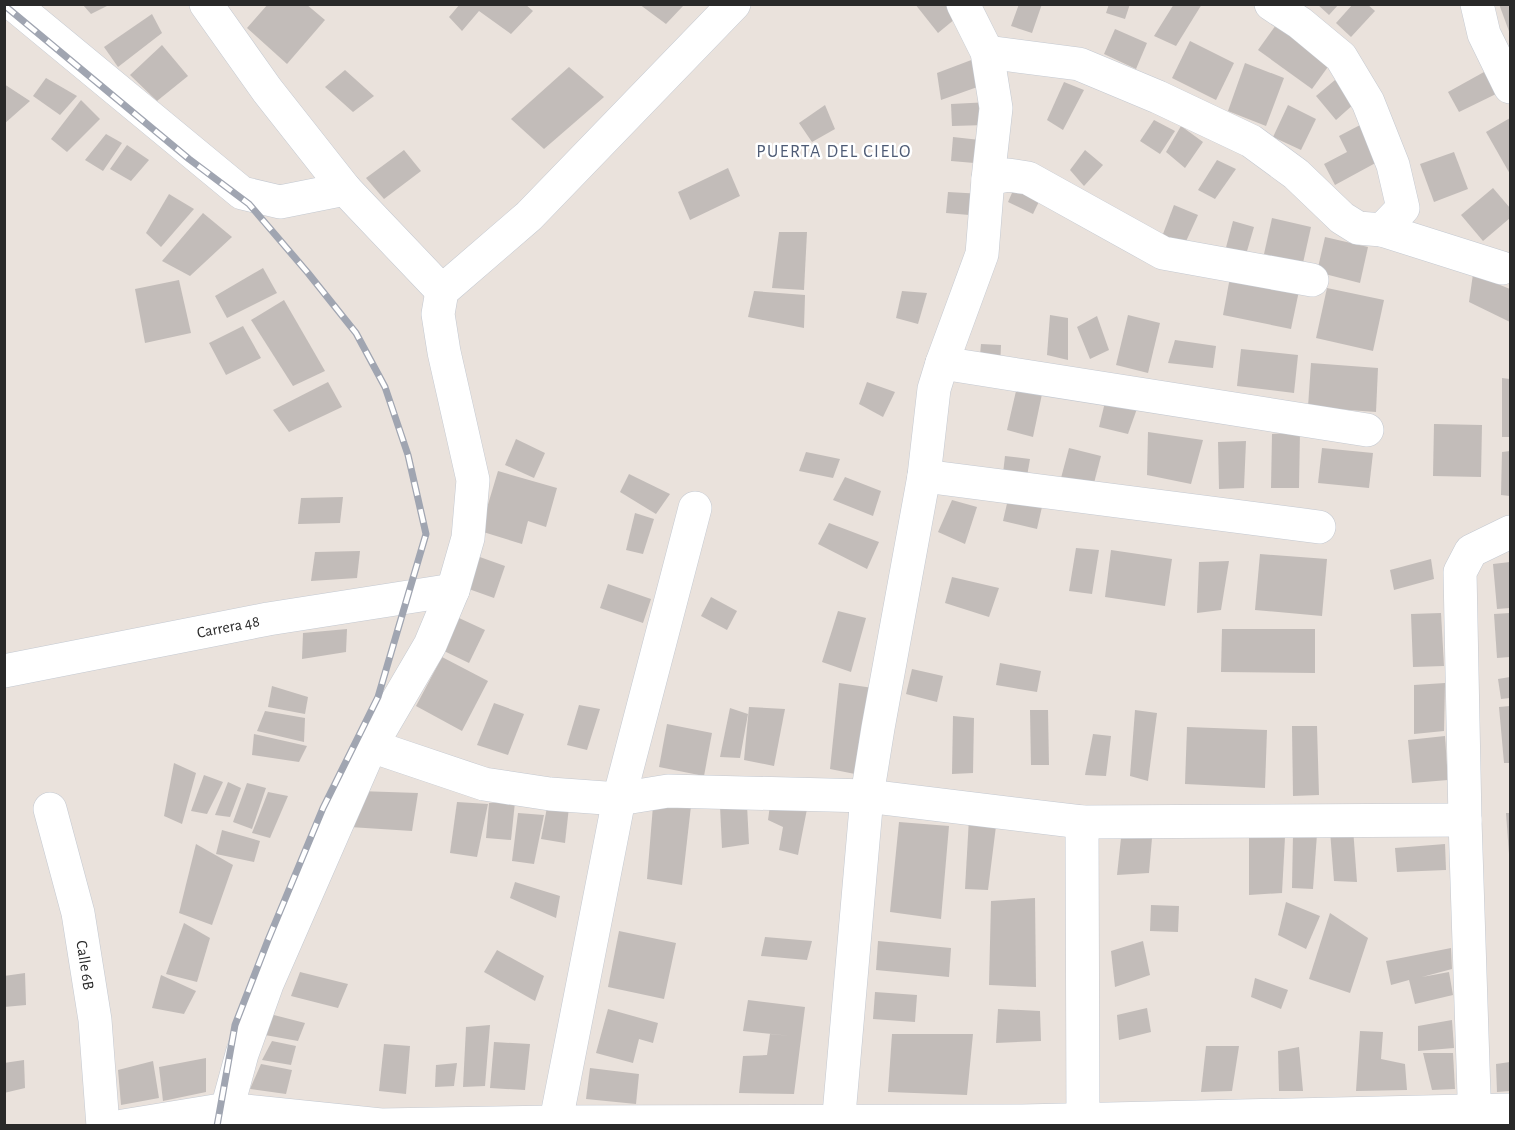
<svg xmlns="http://www.w3.org/2000/svg" width="1515" height="1130" font-family="'Alegreya Sans',sans-serif">
<rect width="100%" height="100%" fill="#eae2dc"/>
<g fill="#c2bcb9">
<polygon points="268,4 306,4 325,20 287,64 247,28"/>
<polygon points="460,4 525,4 533,11 511,34 479,11 462,31 449,17"/>
<polygon points="639,4 681,4 683,6 666,24"/>
<polygon points="915,4 954,4 961,14 938,33"/>
<polygon points="1019,4 1042,4 1032,33 1011,26"/>
<polygon points="1109,4 1130,4 1125,19 1106,13"/>
<polygon points="1174,4 1202,4 1176,46 1154,36"/>
<polygon points="1317,4 1339,4 1329,15"/>
<polygon points="1353,4 1367,4 1375,11 1351,37 1336,23"/>
<polygon points="1499,4 1510,4 1510,34"/>
<polygon points="83,5 109,5 91,14"/>
<polygon points="152,14 162,33 118,67 104,47"/>
<polygon points="1276,25 1330,64 1312,89 1258,50"/>
<polygon points="1115,29 1147,43 1136,69 1104,54"/>
<polygon points="1190,41 1234,63 1216,100 1172,78"/>
<polygon points="162,45 188,76 157,101 130,75"/>
<polygon points="974,59 983,85 941,100 937,73"/>
<polygon points="1245,63 1284,78 1266,126 1228,111"/>
<polygon points="569,67 604,97 544,149 511,119"/>
<polygon points="345,70 374,96 353,112 325,87"/>
<polygon points="1484,72 1496,94 1459,112 1448,92"/>
<polygon points="46,78 77,96 60,115 33,96"/>
<polygon points="1335,80 1355,103 1336,120 1316,96"/>
<polygon points="1064,82 1084,90 1063,130 1047,120"/>
<polygon points="4,84 30,101 4,124"/>
<polygon points="81,100 100,119 67,152 51,139"/>
<polygon points="990,102 986,125 952,126 951,104"/>
<polygon points="825,105 835,129 812,142 799,123"/>
<polygon points="1288,105 1316,119 1301,150 1273,137"/>
<polygon points="1510,118 1510,174 1486,132"/>
<polygon points="1154,120 1175,131 1160,154 1140,141"/>
<polygon points="1362,124 1381,160 1335,185 1324,164 1347,152 1339,136"/>
<polygon points="1181,126 1203,142 1185,168 1166,152"/>
<polygon points="106,134 122,143 103,171 85,160"/>
<polygon points="953,137 989,141 986,164 951,161"/>
<polygon points="127,145 149,160 131,181 110,169"/>
<polygon points="404,150 421,171 384,199 366,178"/>
<polygon points="1085,150 1103,165 1084,186 1070,170"/>
<polygon points="1454,152 1468,189 1434,202 1420,164"/>
<polygon points="1217,160 1236,169 1215,199 1198,190"/>
<polygon points="728,168 740,196 690,220 678,192"/>
<polygon points="1019,177 1045,189 1033,214 1008,202"/>
<polygon points="1493,188 1510,208 1510,218 1483,241 1461,215"/>
<polygon points="948,192 983,194 981,216 946,213"/>
<polygon points="169,194 194,209 161,247 146,233"/>
<polygon points="1174,205 1198,215 1183,248 1163,234"/>
<polygon points="203,213 232,237 190,276 162,261"/>
<polygon points="1272,218 1311,227 1303,263 1264,254"/>
<polygon points="1233,221 1254,227 1243,265 1224,255"/>
<polygon points="779,232 807,232 804,290 772,288"/>
<polygon points="1325,237 1368,247 1360,283 1317,272"/>
<polygon points="263,268 277,293 227,318 215,296"/>
<polygon points="1231,272 1300,286 1291,329 1223,315"/>
<polygon points="1473,274 1510,289 1510,322 1469,302"/>
<polygon points="179,280 191,333 145,343 135,289"/>
<polygon points="1327,288 1384,300 1373,351 1316,338"/>
<polygon points="754,291 805,295 804,328 748,317"/>
<polygon points="902,291 927,293 918,324 896,318"/>
<polygon points="284,300 325,371 293,386 251,320"/>
<polygon points="1050,315 1068,318 1068,360 1047,355"/>
<polygon points="1128,315 1160,323 1148,373 1116,365"/>
<polygon points="1097,316 1109,350 1090,359 1077,327"/>
<polygon points="243,326 261,358 226,375 209,343"/>
<polygon points="1175,340 1216,346 1213,368 1168,363"/>
<polygon points="981,344 1001,345 1000,369 979,366"/>
<polygon points="1241,349 1298,355 1294,393 1237,386"/>
<polygon points="1311,363 1378,368 1376,412 1308,407"/>
<polygon points="1502,378 1510,379 1510,437 1502,437"/>
<polygon points="328,382 342,407 289,432 273,410"/>
<polygon points="867,382 895,392 883,417 859,404"/>
<polygon points="1016,391 1042,394 1033,437 1007,430"/>
<polygon points="1106,398 1139,403 1128,434 1099,427"/>
<polygon points="1434,424 1482,425 1481,477 1433,476"/>
<polygon points="1148,432 1203,440 1191,484 1147,475"/>
<polygon points="1300,432 1299,488 1271,488 1272,434"/>
<polygon points="516,439 545,453 534,478 505,465"/>
<polygon points="1246,441 1244,488 1219,489 1218,442"/>
<polygon points="1069,448 1101,456 1093,487 1061,478"/>
<polygon points="1322,448 1373,453 1369,488 1318,483"/>
<polygon points="1510,451 1510,496 1501,495 1502,452"/>
<polygon points="806,452 840,459 833,478 799,471"/>
<polygon points="1005,456 1030,459 1026,482 1002,482"/>
<polygon points="498,471 557,488 546,527 528,521 522,544 480,531"/>
<polygon points="629,474 670,494 656,514 620,492"/>
<polygon points="845,477 881,491 873,516 833,500"/>
<polygon points="343,497 340,523 298,524 301,498"/>
<polygon points="1008,499 1042,507 1037,529 1003,521"/>
<polygon points="952,500 977,507 965,544 938,532"/>
<polygon points="635,513 654,519 643,554 626,550"/>
<polygon points="829,523 879,542 867,569 818,544"/>
<polygon points="1076,548 1099,550 1092,594 1069,591"/>
<polygon points="1111,550 1172,559 1165,606 1105,597"/>
<polygon points="360,551 357,578 311,581 315,552"/>
<polygon points="1260,554 1327,559 1322,616 1255,610"/>
<polygon points="477,556 505,566 494,598 466,588"/>
<polygon points="1431,559 1434,579 1394,590 1390,570"/>
<polygon points="1229,561 1221,610 1197,613 1199,562"/>
<polygon points="1510,562 1510,608 1497,609 1493,564"/>
<polygon points="952,577 999,588 989,617 945,603"/>
<polygon points="608,584 651,599 643,623 600,608"/>
<polygon points="711,597 737,611 727,630 701,616"/>
<polygon points="838,611 866,618 851,672 822,662"/>
<polygon points="1441,613 1444,666 1413,667 1411,614"/>
<polygon points="1510,613 1510,657 1497,658 1494,614"/>
<polygon points="459,618 485,630 469,663 444,651"/>
<polygon points="347,629 346,652 302,659 303,633"/>
<polygon points="1222,629 1315,629 1315,673 1221,672"/>
<polygon points="442,657 488,681 462,731 416,706"/>
<polygon points="1000,663 1041,671 1037,692 996,685"/>
<polygon points="912,669 943,676 937,702 906,694"/>
<polygon points="1510,677 1510,698 1501,699 1498,679"/>
<polygon points="839,683 873,688 860,775 830,769"/>
<polygon points="1445,683 1444,731 1414,734 1414,685"/>
<polygon points="272,686 308,697 305,714 268,707"/>
<polygon points="494,703 524,714 508,755 477,745"/>
<polygon points="579,705 600,709 587,750 567,745"/>
<polygon points="1510,706 1510,763 1504,763 1499,707"/>
<polygon points="749,707 785,709 774,766 744,760"/>
<polygon points="730,708 748,714 740,758 720,757"/>
<polygon points="1030,710 1048,710 1049,765 1031,765"/>
<polygon points="1135,710 1157,713 1148,781 1130,776"/>
<polygon points="265,711 305,718 304,742 257,731"/>
<polygon points="953,716 974,718 973,773 952,774"/>
<polygon points="667,724 712,733 704,776 659,767"/>
<polygon points="1292,726 1317,726 1319,795 1293,796"/>
<polygon points="1187,727 1267,730 1265,788 1185,784"/>
<polygon points="254,734 307,746 299,762 252,755"/>
<polygon points="1093,734 1111,736 1106,776 1085,775"/>
<polygon points="1445,736 1448,780 1412,783 1408,740"/>
<polygon points="174,763 196,773 182,824 164,816"/>
<polygon points="204,775 223,782 207,814 191,811"/>
<polygon points="228,782 241,788 230,817 215,815"/>
<polygon points="247,783 266,788 252,829 233,822"/>
<polygon points="359,791 418,793 412,831 350,827"/>
<polygon points="268,792 288,796 270,838 252,833"/>
<polygon points="549,797 570,798 565,843 541,839"/>
<polygon points="771,798 808,804 798,855 779,850 783,827 768,820"/>
<polygon points="457,802 488,804 477,857 450,853"/>
<polygon points="515,802 511,840 486,838 489,803"/>
<polygon points="747,805 749,844 722,848 720,806"/>
<polygon points="653,806 691,806 682,885 647,879"/>
<polygon points="518,813 544,815 534,864 512,861"/>
<polygon points="1506,813 1510,813 1510,854 1509,854"/>
<polygon points="969,818 997,818 988,890 965,889"/>
<polygon points="899,822 949,826 941,919 890,912"/>
<polygon points="1353,828 1357,882 1334,881 1330,831"/>
<polygon points="222,830 260,841 254,862 216,854"/>
<polygon points="1293,834 1317,834 1313,889 1292,888"/>
<polygon points="1249,836 1285,837 1282,893 1249,895"/>
<polygon points="1121,838 1152,838 1149,873 1117,875"/>
<polygon points="196,844 233,865 212,925 179,913"/>
<polygon points="1445,844 1446,870 1397,872 1395,848"/>
<polygon points="515,882 560,896 556,918 510,898"/>
<polygon points="1035,898 1036,987 989,985 991,901"/>
<polygon points="1286,902 1320,916 1306,949 1278,935"/>
<polygon points="1151,905 1179,906 1178,932 1150,931"/>
<polygon points="1330,913 1368,938 1350,993 1309,979"/>
<polygon points="184,923 210,938 197,982 166,974"/>
<polygon points="619,931 676,943 664,999 608,987"/>
<polygon points="765,937 812,941 807,960 761,956"/>
<polygon points="878,941 951,948 949,977 876,970"/>
<polygon points="1143,941 1150,975 1115,987 1111,951"/>
<polygon points="1451,948 1452,969 1422,977 1449,972 1453,995 1415,1004 1409,980 1391,985 1386,961"/>
<polygon points="497,950 544,976 535,1001 484,972"/>
<polygon points="300,972 348,984 338,1008 291,996"/>
<polygon points="25,973 26,1005 4,1007 4,976"/>
<polygon points="161,975 196,991 184,1014 152,1008"/>
<polygon points="1255,978 1288,990 1281,1009 1251,997"/>
<polygon points="875,992 917,995 915,1022 873,1019"/>
<polygon points="748,1000 805,1007 794,1094 739,1093 743,1056 767,1055 770,1034 791,1036 743,1031"/>
<polygon points="1147,1008 1151,1032 1119,1040 1117,1015"/>
<polygon points="608,1009 658,1023 653,1043 639,1039 633,1063 596,1053"/>
<polygon points="998,1009 1040,1011 1041,1041 996,1043"/>
<polygon points="270,1014 305,1023 298,1041 265,1035"/>
<polygon points="1452,1020 1454,1048 1418,1051 1418,1026"/>
<polygon points="490,1025 485,1086 463,1087 466,1027"/>
<polygon points="1360,1031 1383,1032 1381,1059 1405,1064 1407,1090 1356,1091"/>
<polygon points="892,1034 973,1034 967,1095 888,1092"/>
<polygon points="272,1041 296,1046 291,1065 262,1060"/>
<polygon points="494,1042 530,1044 525,1090 490,1088"/>
<polygon points="384,1044 410,1046 406,1094 379,1091"/>
<polygon points="1206,1046 1239,1046 1232,1091 1201,1092"/>
<polygon points="1299,1047 1303,1091 1279,1091 1278,1051"/>
<polygon points="1423,1053 1453,1053 1455,1089 1432,1090"/>
<polygon points="206,1058 206,1092 163,1101 159,1067"/>
<polygon points="24,1060 25,1088 4,1093 4,1063"/>
<polygon points="153,1061 159,1098 121,1105 118,1070"/>
<polygon points="1510,1062 1510,1091 1497,1092 1496,1064"/>
<polygon points="457,1063 454,1086 435,1087 436,1065"/>
<polygon points="261,1064 292,1070 286,1094 250,1089"/>
<polygon points="590,1068 639,1074 636,1104 586,1099"/>
</g>
<g fill="none" stroke-linecap="round" stroke-linejoin="round">
<defs>
<g id="minor">
<polyline points="13,4 242,193 280,202 345,189"/>
<polyline points="206,4 267,90 345,189 442,291"/>
<polyline points="1477,4 1484,34 1510,87"/>
<polyline points="987,52 1079,64 1158,97 1251,141 1296,174 1342,218 1358,228 1382,230 1403,208 1393,165 1368,102 1341,57 1300,23 1271,4"/>
<polyline points="988,179 1008,175 1028,178 1163,253 1312,280"/>
<polyline points="1382,230 1502,268"/>
<polyline points="942,363 1367,430"/>
<polyline points="924,476 1319,527"/>
<polyline points="4,671 268,619 453,590"/>
<polyline points="371,746 484,784 550,794 619,799 668,791 867,796 1082,822 1465,820"/>
<polyline points="50,809 78,913 95,1020 103,1126"/>
<polyline points="1082,822 1083,1126"/>
<polyline points="123,1126 227,1109 381,1125 556,1122 1022,1121 1510,1110"/>
<polyline points="227,1126 227,1109 242,1054 267,984 371,746 430,645 453,590 468,538 473,480 444,352 438,314 442,291 529,216 734,4"/>
<polyline points="555,1126 619,799 695,508"/>
<polyline points="838,1126 867,796 878,728 924,476 934,389 942,363 982,254 988,179 996,108 987,52 963,4"/>
<polyline points="1475,1126 1465,820 1460,572 1471,551 1510,532"/>
</g>
</defs>
<use href="#minor" stroke="#c4c9d1" stroke-width="34"/>
<use href="#minor" stroke="#fff" stroke-width="33"/>
<defs>
<polyline id="rail" points="4,5 189,159 249,204 308,273 356,333 385,387 408,455 426,534 378,697 323,808 268,940 235,1025 217,1126"/>
</defs>
<use href="#rail" stroke="#a0a5b1" stroke-width="7"/>
<use href="#rail" stroke="#fff" stroke-width="4.5" stroke-dasharray="14" stroke-linecap="butt"/>
</g>
<g text-anchor="middle" stroke-width="5" stroke-linejoin="round" paint-order="stroke">
<g font-size="16" fill="#292929" stroke="#fff">
<text transform="translate(228 626) rotate(-11)" y="6">Carrera 48</text>
<text transform="translate(86 965) rotate(81)" y="6">Calle 6B</text>
</g>
<g font-size="18" letter-spacing="1.5" fill="#4e5b75" stroke="#fff">
<text x="834" y="157">PUERTA DEL CIELO</text>
</g>
</g>
<rect width="1515" height="1130" fill="none" stroke="#292929" stroke-width="12"/>
</svg>
